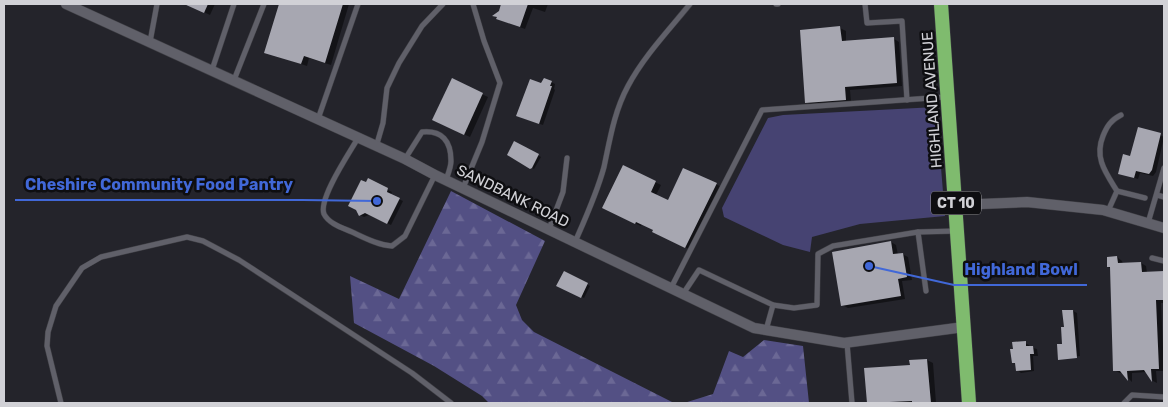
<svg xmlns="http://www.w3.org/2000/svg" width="1168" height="407" font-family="Rubik,sans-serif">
<defs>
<pattern id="forest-firs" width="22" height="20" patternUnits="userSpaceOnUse" patternTransform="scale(1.25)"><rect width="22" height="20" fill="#535084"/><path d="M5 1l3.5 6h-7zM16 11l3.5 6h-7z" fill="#6b6895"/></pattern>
</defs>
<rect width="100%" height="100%" fill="#24242b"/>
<polygon fill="#464372" points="936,107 945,216 860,224 812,237 810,252 783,245 724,217 722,208 768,118 783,115"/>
<g fill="url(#forest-firs)">
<polygon points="451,191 545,241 516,305 522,320 534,332 674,403 489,403 482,396 434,366 354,323 350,276 399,299"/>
<polygon points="764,340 803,346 809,403 684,403 713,394 729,351 743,357"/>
</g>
<g fill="#0007">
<polygon points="187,4 215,4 210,15"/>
<polygon points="280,4 349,4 331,65 309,58 307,66 265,52"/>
<polygon points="503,4 548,4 545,12 533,8 525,29 503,21 500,12"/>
<polygon points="840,28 846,31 846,42 894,39 899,42 902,86 850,90 851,102 812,105 806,102"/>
<polygon points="452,80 488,97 470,137 439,123"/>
<polygon points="551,82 555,84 554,89 555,90 543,125 522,118 542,84"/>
<polygon points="1160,135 1164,137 1156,172 1153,176 1140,173 1138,179 1120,173"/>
<polygon points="514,143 541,157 534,169 508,154"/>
<polygon points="624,167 661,185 656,195 668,201 716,184 721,187 691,250 659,235 655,230 642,224 641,226 609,211"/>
<polygon points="368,180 392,192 390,195 403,201 391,225 369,215 364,217 360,215"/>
<polygon points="891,242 896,245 898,255 902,254 908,257 912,280 902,281 905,299 848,308 842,305"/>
<polygon points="1117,257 1122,261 1123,264 1141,263 1146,266 1147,273 1164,273 1164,303 1161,303 1164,371 1156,371 1157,383 1153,381 1147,372 1132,373 1132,382 1123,373 1120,373 1114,370 1112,269 1108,267"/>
<polygon points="564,273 590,286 584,298 558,285"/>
<polygon points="1073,311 1077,313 1080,356 1061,358 1065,328 1064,312"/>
<polygon points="1025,343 1029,345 1030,347 1037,349 1038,356 1033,356 1034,371 1021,373 1017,370 1017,365 1013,362"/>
<polygon points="927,360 933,363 936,403 868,403 865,369 911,366 911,361"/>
</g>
<g fill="#a7a7b1">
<polygon points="184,4 208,4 204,13"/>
<polygon points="279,4 343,4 325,63 304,56 301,64 264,53"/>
<polygon points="501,4 528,4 520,27 496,19 497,17 492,16 499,11"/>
<polygon points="840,26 842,41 894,37 897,83 845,87 846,100 805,103 800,30"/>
<polygon points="452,78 483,93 464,135 432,120"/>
<polygon points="544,78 552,81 550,86 552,86 539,124 516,116 530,79 541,83"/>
<polygon points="1138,127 1161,133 1152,170 1149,174 1136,171 1134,178 1118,174 1123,154 1130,156"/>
<polygon points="514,141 539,154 532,168 530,169 507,155"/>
<polygon points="623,165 656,181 651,192 668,200 683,168 717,183 685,248 652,232 653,230 636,222 635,224 602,208"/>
<polygon points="368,178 388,188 387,192 400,198 387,224 365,213 359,216 356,210 348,206 361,180 366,182"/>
<polygon points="891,241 893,254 903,253 907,277 898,279 901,296 841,306 832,252"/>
<polygon points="1117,256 1118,263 1141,262 1142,272 1164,271 1164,300 1156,300 1159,369 1151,369 1152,382 1144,370 1127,371 1128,381 1120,371 1113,371 1110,267 1107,267 1107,257"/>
<polygon points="564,271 588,283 581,298 556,286"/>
<polygon points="1062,310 1073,310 1077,358 1058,360 1057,344 1062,344 1061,327 1064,327"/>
<polygon points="1026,341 1026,346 1033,346 1034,354 1030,354 1031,370 1016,371 1015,363 1012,363 1010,349 1013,349 1012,342"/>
<polygon points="927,359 931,403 912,403 912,401 867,403 864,368 910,365 909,360"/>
</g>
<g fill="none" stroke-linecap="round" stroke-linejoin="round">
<defs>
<g id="service">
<polyline points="776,4 778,4"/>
<polyline points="865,4 867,23 902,21 907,100"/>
<polyline points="150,42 157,4"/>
<polyline points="212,70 234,4"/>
<polyline points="234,80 264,4"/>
<polyline points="318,119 358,4"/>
<path d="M358,138C350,152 318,199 324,214C329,224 343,228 352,232C365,238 378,245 392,246L405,236L435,175"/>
<polyline points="376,147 383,123 387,88 399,63 422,26 443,4"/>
<path d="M405,159L422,132C442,130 451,141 451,161C451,167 448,174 446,180"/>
<polyline points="463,188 482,142 500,83 484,41 473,4"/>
<polyline points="1117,191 1145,198"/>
<polyline points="1157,195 1164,197"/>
<path d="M1108,211L1117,191C1106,173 1094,158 1103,136C1107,126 1111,120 1121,115"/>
<polyline points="1148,223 1164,168"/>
<polyline points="549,229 563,192 567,158"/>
<polyline points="918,232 926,291"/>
<path d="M575,242C586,217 597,193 604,167C610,139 614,112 628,86C644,56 669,30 690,4"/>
<polyline points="1152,258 1164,261"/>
<polyline points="671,288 762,110 945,97"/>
<polyline points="683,294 699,270 773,305 794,308 817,305 818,254 833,246 918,232 956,231"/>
<polyline points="766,330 773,305"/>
<polyline points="847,343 852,403"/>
<polyline points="61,403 47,346 48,332 56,306 82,268 101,257 187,237 203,241 239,260 412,373 451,403"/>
<polyline points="1124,403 1132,395 1164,397"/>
</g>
<g id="minor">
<polyline points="66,4 405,159 435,175 754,328 844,343 964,327"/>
<polyline points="956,205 1027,202 1103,210 1164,228"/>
</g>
<polyline id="trunk" points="941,4 969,403"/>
</defs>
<use href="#service" stroke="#404046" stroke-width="6"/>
<use href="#minor" stroke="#404046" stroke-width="11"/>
<use href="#trunk" stroke="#404046" stroke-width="15"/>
<use href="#service" stroke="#606069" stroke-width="5"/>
<use href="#minor" stroke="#606069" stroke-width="10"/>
<use href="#trunk" stroke="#7fbb6e" stroke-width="14"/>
</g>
<g text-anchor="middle" stroke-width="5" stroke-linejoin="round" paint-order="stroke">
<rect fill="#0e0e11" stroke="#96969b" stroke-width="1" x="931" y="191.5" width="50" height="23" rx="4"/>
<g font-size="14" font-weight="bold" fill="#d1d1d6">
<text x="956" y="208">CT 10</text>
</g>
<g font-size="15" fill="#d1d1d6" stroke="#0e0e11">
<text transform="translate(932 100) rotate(-94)" y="5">HIGHLAND AVENUE</text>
<text transform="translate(513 196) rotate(26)" y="5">SANDBANK ROAD</text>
</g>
</g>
<path fill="none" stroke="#4168d8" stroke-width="2" d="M377 201L303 200H15M869 266L954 285H1087"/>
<g fill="#4168d8" stroke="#0e0e11" stroke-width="2">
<circle cx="377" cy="201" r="5"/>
<circle cx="869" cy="266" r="5"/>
</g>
<g font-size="16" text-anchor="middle" font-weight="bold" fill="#4168d8" stroke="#0e0e11" stroke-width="5" stroke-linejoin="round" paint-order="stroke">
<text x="159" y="190">Cheshire Community Food Pantry</text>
<text x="1021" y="275">Highland Bowl</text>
</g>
<rect width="1168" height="407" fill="none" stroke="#d1d1d6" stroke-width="10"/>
</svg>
